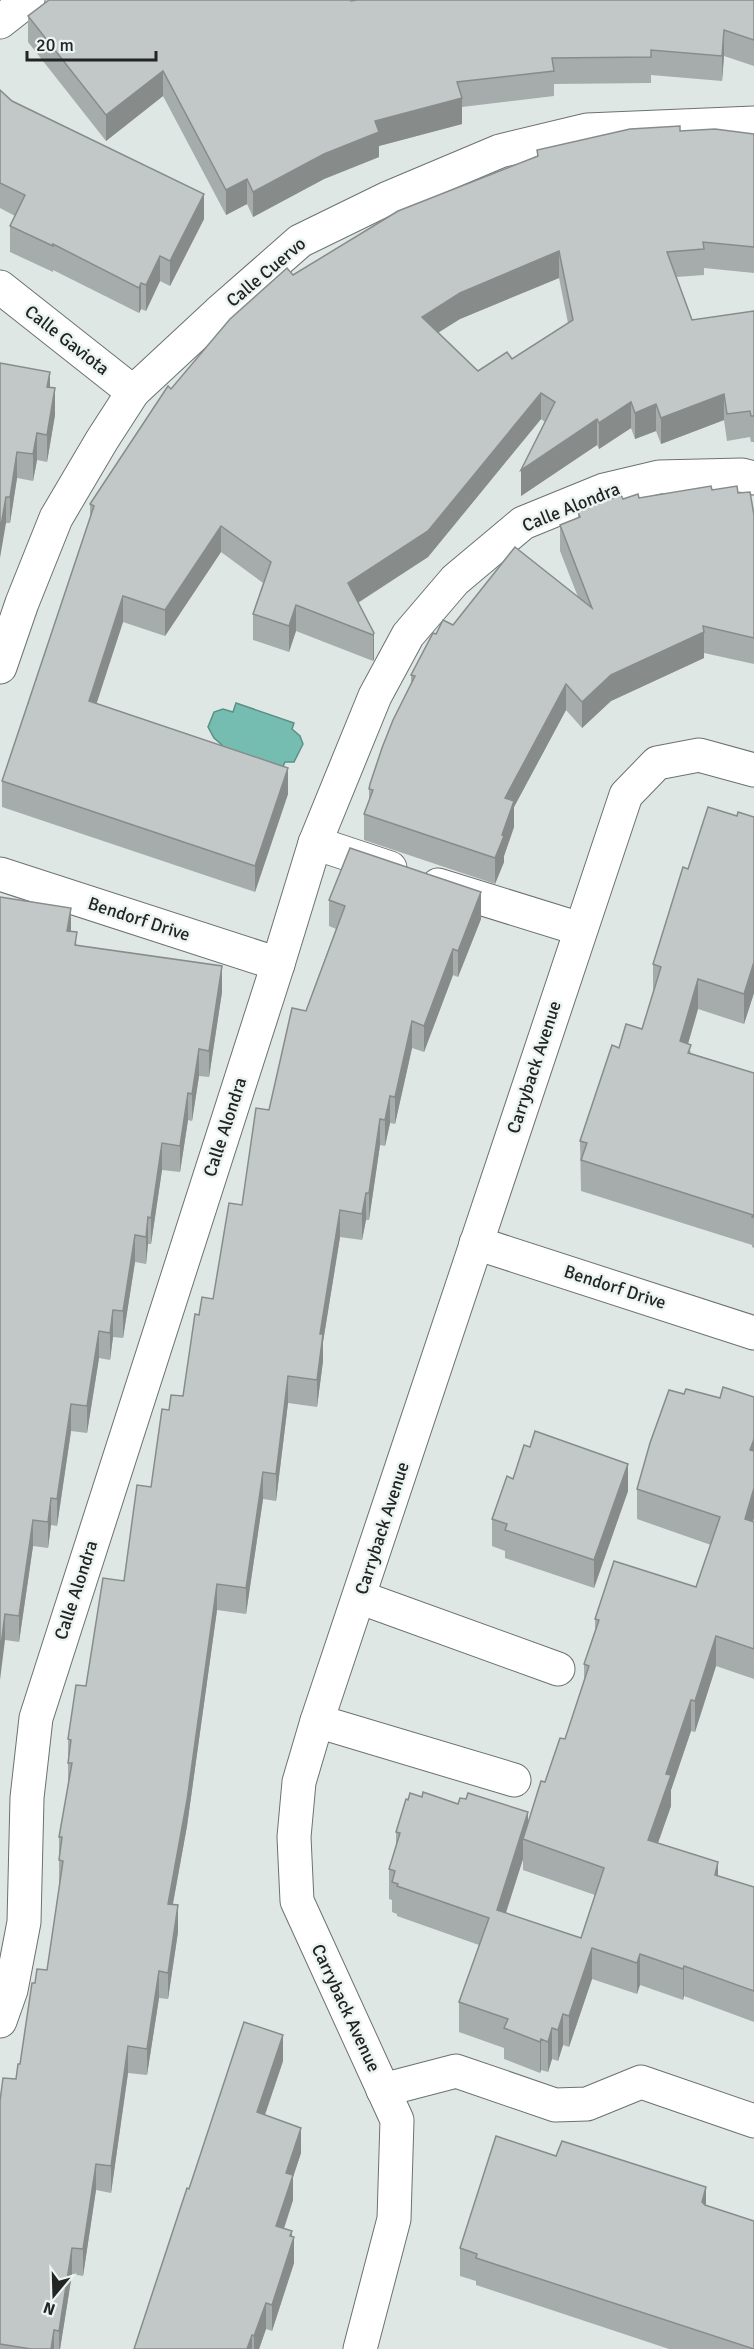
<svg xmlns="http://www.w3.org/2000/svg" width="754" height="2349" font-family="Signika,sans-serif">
<rect width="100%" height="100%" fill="#dfe7e5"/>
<polygon fill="#75bdb0" stroke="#5c8f86" stroke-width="1.5" points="236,703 294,723 292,729 300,736 303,744 294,762 285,762 281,771 220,751 222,745 214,738 208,727 214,712 223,709 233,712"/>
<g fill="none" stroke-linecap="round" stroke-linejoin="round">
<defs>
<g id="minor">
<polyline points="0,22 28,0"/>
<polyline points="0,287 133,392"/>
<polyline points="0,667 22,603 56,518 102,440 133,392 218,313 300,241 386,199 500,151 587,130 754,123"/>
<polyline points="315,843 390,868"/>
<polyline points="0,874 278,964"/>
<polyline points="438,885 580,929"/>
<polyline points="476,1243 754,1333"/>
<polyline points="359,1597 558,1669"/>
<polyline points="317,1721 514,1780"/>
<polyline points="0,2021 11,1990 24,1922 27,1798 36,1718 278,964 315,843 375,696 408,635 455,580 523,523 604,490 659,477 742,475 754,478"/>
<polyline points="383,2090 456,2071 555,2105 587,2104 641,2082 754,2121"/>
<polyline points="360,2349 394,2219 397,2120 297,1901 294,1837 299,1782 317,1721 626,795 657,763 699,755 754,770"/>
</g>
</defs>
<use href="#minor" stroke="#6b7270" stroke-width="35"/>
<use href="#minor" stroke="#fff" stroke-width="33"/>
</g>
<g fill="#a6acab" fill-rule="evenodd">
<polygon points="754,0 754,66 724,56 722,81 651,75 651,83 554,84 554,96 462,107 462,124 379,146 379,157 324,179 253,217 247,204 226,215 163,96 106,141 28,42 28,16 351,1"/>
<polygon points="0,90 12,101 204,219 170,286 160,281 146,311 141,309 139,313 53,270 53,272 10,252 10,226 15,216 0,208"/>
<path d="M680,131L754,134V273L704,268V275L676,277L692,320L754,311V442H751L750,437L727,441L724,420L661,444L656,431L635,439L631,428L599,449L597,445L521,496L545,422L541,419L428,557L358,603L374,633V659L373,661L296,631L289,652L253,640V614L263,583L221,552L165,636L123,622L96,703L288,794L255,892L2,807V781L90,518V504L171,389L293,275L537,156V150ZM559,278L568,323L512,359L478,371L438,332L460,319Z"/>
<polygon points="0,363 50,388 55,415 47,462 37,460 33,481 17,478 10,523 6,523"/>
<polygon points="712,490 738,493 754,515 754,664 704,653 704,658 611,701 582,728 566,710 514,807 514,827 504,856 504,862 495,884 364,840 364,814 369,801 369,789 411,683 411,675 436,634 453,625 578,597 560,551 560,525 578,518 578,512 623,499"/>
<polygon points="737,816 754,817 754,993 744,1024 698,1009 688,1044 691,1053 754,1073 754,1248 752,1247 752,1245 581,1191 580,1141 619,1048 642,1029 653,993 653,964 688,869"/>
<polygon points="0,897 71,931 77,945 222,992 209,1077 199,1076 192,1121 188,1120 180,1172 162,1170 151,1244 148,1244 146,1264 135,1262 123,1338 113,1337 110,1360 99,1358 87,1433 71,1431 57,1526 51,1525 48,1548 33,1546 19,1642 5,1640"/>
<polygon points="329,900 481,919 458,977 453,975 424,1052 412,1048 395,1124 390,1123 385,1146 380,1145 369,1220 366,1220 362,1240 340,1237 323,1342 323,1361 317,1407 288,1403 276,1501 263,1499 246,1614 217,1610 187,1826 173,1904 178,1932 168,1999 159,1998 147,2075 128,2073 111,2193 96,2190 83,2276 72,2274 60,2349 0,2349 0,2101 16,2079 20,2064 35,1983 47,1970 59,1887 59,1837 68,1788 68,1739 124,1581 151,1487 169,1410 183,1396 199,1315 213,1299 242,1205 269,1110 336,929 329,926"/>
<path d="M684,1394L720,1398L754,1397V1518L753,1522H754V1679L716,1666L695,1732L691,1731L671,1790V1806L658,1843L718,1876L754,1887V2022L684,1996L683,2000L640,1985L637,1994L592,1979L569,2047L563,2045L558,2061L552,2059L548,2072L541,2070L540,2073L504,2059V2048L459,2032V2002L479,1945L397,1916V1914L392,1912V1900L389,1899V1869L396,1848V1832L408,1800L422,1797L458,1804L528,1822L565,1739L584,1680V1664L595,1631V1619L696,1587L711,1545L637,1519V1489ZM523,1859V1870L595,1895L581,1938L506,1913Z"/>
<polygon points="513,1479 628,1491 594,1588 505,1558 505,1551 492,1546 492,1519"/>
<polygon points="283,2061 265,2115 301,2153 293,2177 293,2200 284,2229 292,2237 294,2263 272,2331 266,2329 259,2349 134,2349 189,2189"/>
<polygon points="706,2206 754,2349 669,2349 476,2285 476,2281 460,2276 460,2248"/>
</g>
<g fill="#878c8b">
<polygon points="724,30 724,56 722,81 722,56"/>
<polygon points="163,71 163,96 106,141 106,115"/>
<polygon points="462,98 462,124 379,146 379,157 324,179 253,217 253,192 375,121"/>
<polygon points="247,179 247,204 226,215 226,190"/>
<polygon points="204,194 204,219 170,286 170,261"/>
<polygon points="559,251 559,278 460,319 422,343 422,317 460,293"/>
<polygon points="160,256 160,281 146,311 146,285"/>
<polygon points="141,283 141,309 139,313 139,288"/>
<polygon points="50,372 50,398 47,387"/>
<polygon points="55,388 55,415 47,462 47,435"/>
<polygon points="541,393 541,419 428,557 348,609 348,583"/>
<polygon points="724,394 724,420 661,444 661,418"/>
<polygon points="631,402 631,428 599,449 599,423"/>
<polygon points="656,404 656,431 635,439 635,413"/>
<polygon points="597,419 597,445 521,496 521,470"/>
<polygon points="37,433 37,460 33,481 33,454"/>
<polygon points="17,452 17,478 10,523 10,497"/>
<polygon points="6,497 6,523 0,558 0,531"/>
<polygon points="221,526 221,552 165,636 165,610"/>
<polygon points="123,596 123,622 89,727 89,701"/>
<polygon points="296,605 296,631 289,652 289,626"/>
<polygon points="704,632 704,658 611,701 582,728 582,702 611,675"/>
<polygon points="374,633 374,659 373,661 373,635"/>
<polygon points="566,684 566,710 514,807 514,827 504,856 504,862 495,884 495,858 505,798"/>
<polygon points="288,768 288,794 255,892 255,866"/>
<polygon points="481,892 481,919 458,977 458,951"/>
<polygon points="71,908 71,934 67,931"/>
<polygon points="453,949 453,975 424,1052 424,1026"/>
<polygon points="754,962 754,993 744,1024 744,994"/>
<polygon points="222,966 222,992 209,1077 209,1051"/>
<polygon points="698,979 698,1009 680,1071 680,1041"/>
<polygon points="412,1021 412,1048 395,1124 395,1097"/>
<polygon points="199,1049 199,1076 192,1121 192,1094"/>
<polygon points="188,1093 188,1120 180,1172 180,1146"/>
<polygon points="390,1096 390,1123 385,1146 385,1120"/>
<polygon points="380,1119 380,1145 369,1220 369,1193"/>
<polygon points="162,1143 162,1170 151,1244 151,1218"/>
<polygon points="366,1193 366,1220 362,1240 362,1214"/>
<polygon points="340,1210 340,1237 323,1342 323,1361 317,1407 317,1380 320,1334"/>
<polygon points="148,1217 148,1244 146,1264 146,1237"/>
<polygon points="135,1235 135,1262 123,1338 123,1311"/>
<polygon points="113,1310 113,1337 110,1360 110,1333"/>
<polygon points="99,1331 99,1358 87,1433 87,1406"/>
<polygon points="288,1376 288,1403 276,1501 276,1474"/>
<polygon points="71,1404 71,1431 57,1526 57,1499"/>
<polygon points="754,1439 754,1470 750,1450"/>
<polygon points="628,1464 628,1491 594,1588 594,1560"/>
<polygon points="263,1472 263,1499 246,1614 246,1588"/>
<polygon points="754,1488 754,1518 745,1550 745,1519"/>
<polygon points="51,1498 51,1525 48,1548 48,1522"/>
<polygon points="33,1520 33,1546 19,1642 19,1616"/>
<polygon points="217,1584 217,1610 187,1826 168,1930 168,1904"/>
<polygon points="5,1614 5,1640 0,1680 0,1653"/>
<polygon points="716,1636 716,1666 695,1732 695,1701"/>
<polygon points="691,1700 691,1731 671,1790 671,1806 648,1871 648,1840 666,1774"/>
<polygon points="528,1812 528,1841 523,1839 523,1859 497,1940 497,1910"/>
<polygon points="718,1862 718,1893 715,1875"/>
<polygon points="178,1905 178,1932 168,1999 168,1973"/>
<polygon points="592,1948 592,1979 569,2047 569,2016"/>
<polygon points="640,1954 640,1985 637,1994 637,1963"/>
<polygon points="684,1966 684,1996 683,2000 683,1969"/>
<polygon points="159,1971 159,1998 147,2075 147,2049"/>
<polygon points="563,2014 563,2045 558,2061 558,2030"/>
<polygon points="552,2028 552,2059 548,2072 548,2042"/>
<polygon points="283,2035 283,2061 257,2138 257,2112"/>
<polygon points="541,2039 541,2070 540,2073 540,2042"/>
<polygon points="128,2046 128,2073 111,2193 111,2166"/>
<polygon points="301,2128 301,2153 293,2177 293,2200 276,2252 276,2226 286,2173"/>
<polygon points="96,2164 96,2190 83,2276 83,2249"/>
<polygon points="706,2187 706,2215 702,2202"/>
<polygon points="292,2231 292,2242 294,2237 294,2263 272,2331 272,2305"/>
<polygon points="72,2248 72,2274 60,2349 59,2349 59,2331"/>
<polygon points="266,2303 266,2329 259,2349 254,2349 254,2336"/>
<polygon points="54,2330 54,2349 51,2349"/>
<polygon points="252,2335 252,2349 247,2349"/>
</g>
<g fill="#c1c8c7" stroke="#878c8b" stroke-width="1.5" fill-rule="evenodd">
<polygon points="49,0 350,0 351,1 357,0 754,0 754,40 724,30 722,56 651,50 651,57 552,58 554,71 457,82 462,98 375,121 379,132 324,154 253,192 247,179 226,190 163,71 106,115 28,16"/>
<polygon points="0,90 12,101 204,194 170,261 160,256 146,285 141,283 139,288 53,244 53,246 10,226 25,195 0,183"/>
<path d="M680,126V131L715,129L754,134V247L703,242L704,249L667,252L692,320L754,311V416H751L750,411L727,414L724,394L661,418L656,404L635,413L631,402L599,423L597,419L521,470L555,402L541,393L428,531L348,583L374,633L373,635L296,605L289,626L253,614L271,562L221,526L165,610L123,596L89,701L288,768L255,866L2,781L94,506L90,504L168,386L171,389L230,319L287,268L293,275L398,211L538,156L537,150L630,129ZM559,251L573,320L512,359L507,352L478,371L422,317L460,293Z"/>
<polygon points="0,363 50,372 47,387 55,388 47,435 37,433 33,454 17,452 10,497 6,497 0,531"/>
<polygon points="711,486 712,490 737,486 738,493 750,492 754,515 754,638 703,626 704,632 611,675 582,702 566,684 505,798 514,801 502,835 504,836 495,858 364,814 373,790 369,789 370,784 382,748 393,720 415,676 411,675 433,633 436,634 443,620 453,625 515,547 592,608 560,525 580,517 578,512 621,495 623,499 638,494 639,498"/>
<polygon points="708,807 737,816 738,812 754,817 754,962 744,994 698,979 680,1041 691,1045 688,1053 754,1073 754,1218 752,1217 753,1215 581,1160 587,1143 580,1141 612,1045 619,1048 626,1024 642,1029 661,967 653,964 683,867 688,869"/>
<polygon points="350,848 481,892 458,951 453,949 424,1026 412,1021 395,1097 390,1096 385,1120 380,1119 369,1193 366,1193 362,1214 340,1210 320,1334 323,1334 317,1380 288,1376 276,1474 263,1472 246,1588 217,1584 187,1800 168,1904 178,1905 168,1973 159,1971 147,2049 128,2046 111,2166 96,2164 83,2249 72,2248 59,2331 54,2330 51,2349 31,2349 0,2344 0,2101 3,2078 16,2079 18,2064 20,2064 32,1983 35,1983 37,1969 47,1970 63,1861 59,1860 62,1837 59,1837 72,1763 68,1763 71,1740 68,1739 76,1685 86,1686 103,1578 124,1581 137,1485 151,1487 162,1409 169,1410 171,1395 183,1396 195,1314 199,1315 202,1297 213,1299 229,1203 242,1205 256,1108 269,1110 292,1008 306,1011 345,906 329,900"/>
<polygon points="0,897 71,908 67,931 77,932 75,945 222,966 209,1051 199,1049 192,1094 188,1093 180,1146 162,1143 151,1218 148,1217 146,1237 135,1235 123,1311 113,1310 110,1333 99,1331 87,1406 71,1404 57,1499 51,1498 48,1522 33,1520 19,1616 5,1614 0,1653"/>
<polygon points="723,1387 754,1397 754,1439 750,1450 754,1451 754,1488 745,1519 754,1522 754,1649 716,1636 695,1701 691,1700 666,1774 671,1775 648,1840 718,1862 715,1875 754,1887 754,1991 684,1966 683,1969 640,1954 637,1963 592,1948 569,2016 563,2014 558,2030 552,2028 548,2042 541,2039 540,2042 504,2028 508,2019 459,2002 489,1918 397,1886 398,1884 392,1882 395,1871 389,1869 400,1833 396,1832 406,1799 408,1800 410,1793 422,1797 423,1792 458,1804 460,1798 466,1799 468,1793 528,1812 497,1910 581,1938 604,1868 523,1839 541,1781 545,1782 560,1738 565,1739 589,1666 584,1664 599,1620 595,1619 614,1561 696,1587 720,1517 637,1489 650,1443 669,1390 684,1394 686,1389 720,1398"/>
<polygon points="535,1431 628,1464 594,1560 505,1530 507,1524 492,1519 507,1476 513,1479 524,1445 530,1447"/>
<polygon points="244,2022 283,2035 257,2112 301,2128 286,2173 293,2175 276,2226 292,2231 290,2236 294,2237 272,2305 266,2303 254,2336 252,2335 247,2349 134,2349 187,2188 189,2189"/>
<polygon points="496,2136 556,2156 562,2141 706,2187 702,2202 705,2205 754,2221 754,2349 476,2258 477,2254 460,2248"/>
</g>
<g text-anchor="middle" stroke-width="5" stroke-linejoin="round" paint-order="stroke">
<g font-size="18" fill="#222524" stroke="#ecf4f2">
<text transform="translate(266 272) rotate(-40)" y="6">Calle Cuervo</text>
<text transform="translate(67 340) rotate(38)" y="6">Calle Gaviota</text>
<text transform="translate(571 507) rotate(-22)" y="6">Calle Alondra</text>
<text transform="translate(139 919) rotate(18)" y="6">Bendorf Drive</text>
<text transform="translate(534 1067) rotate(-72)" y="6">Carryback Avenue</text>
<text transform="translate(225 1127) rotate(-72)" y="6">Calle Alondra</text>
<text transform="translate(615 1287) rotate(18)" y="6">Bendorf Drive</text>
<text transform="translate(382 1528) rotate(-72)" y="6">Carryback Avenue</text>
<text transform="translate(76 1590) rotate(-72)" y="6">Calle Alondra</text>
<text transform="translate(346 2008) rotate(65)" y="6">Carryback Avenue</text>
</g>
</g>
<g transform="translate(54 2295) rotate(199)" stroke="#ecf4f2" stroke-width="4.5" paint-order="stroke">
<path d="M0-4.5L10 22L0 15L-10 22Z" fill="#222524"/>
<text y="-9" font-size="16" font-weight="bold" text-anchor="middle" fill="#222524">N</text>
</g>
<path d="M27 51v9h129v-9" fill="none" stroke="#222524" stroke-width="3"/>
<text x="36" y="51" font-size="18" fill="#222524" stroke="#ecf4f2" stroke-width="4.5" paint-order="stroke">20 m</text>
</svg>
